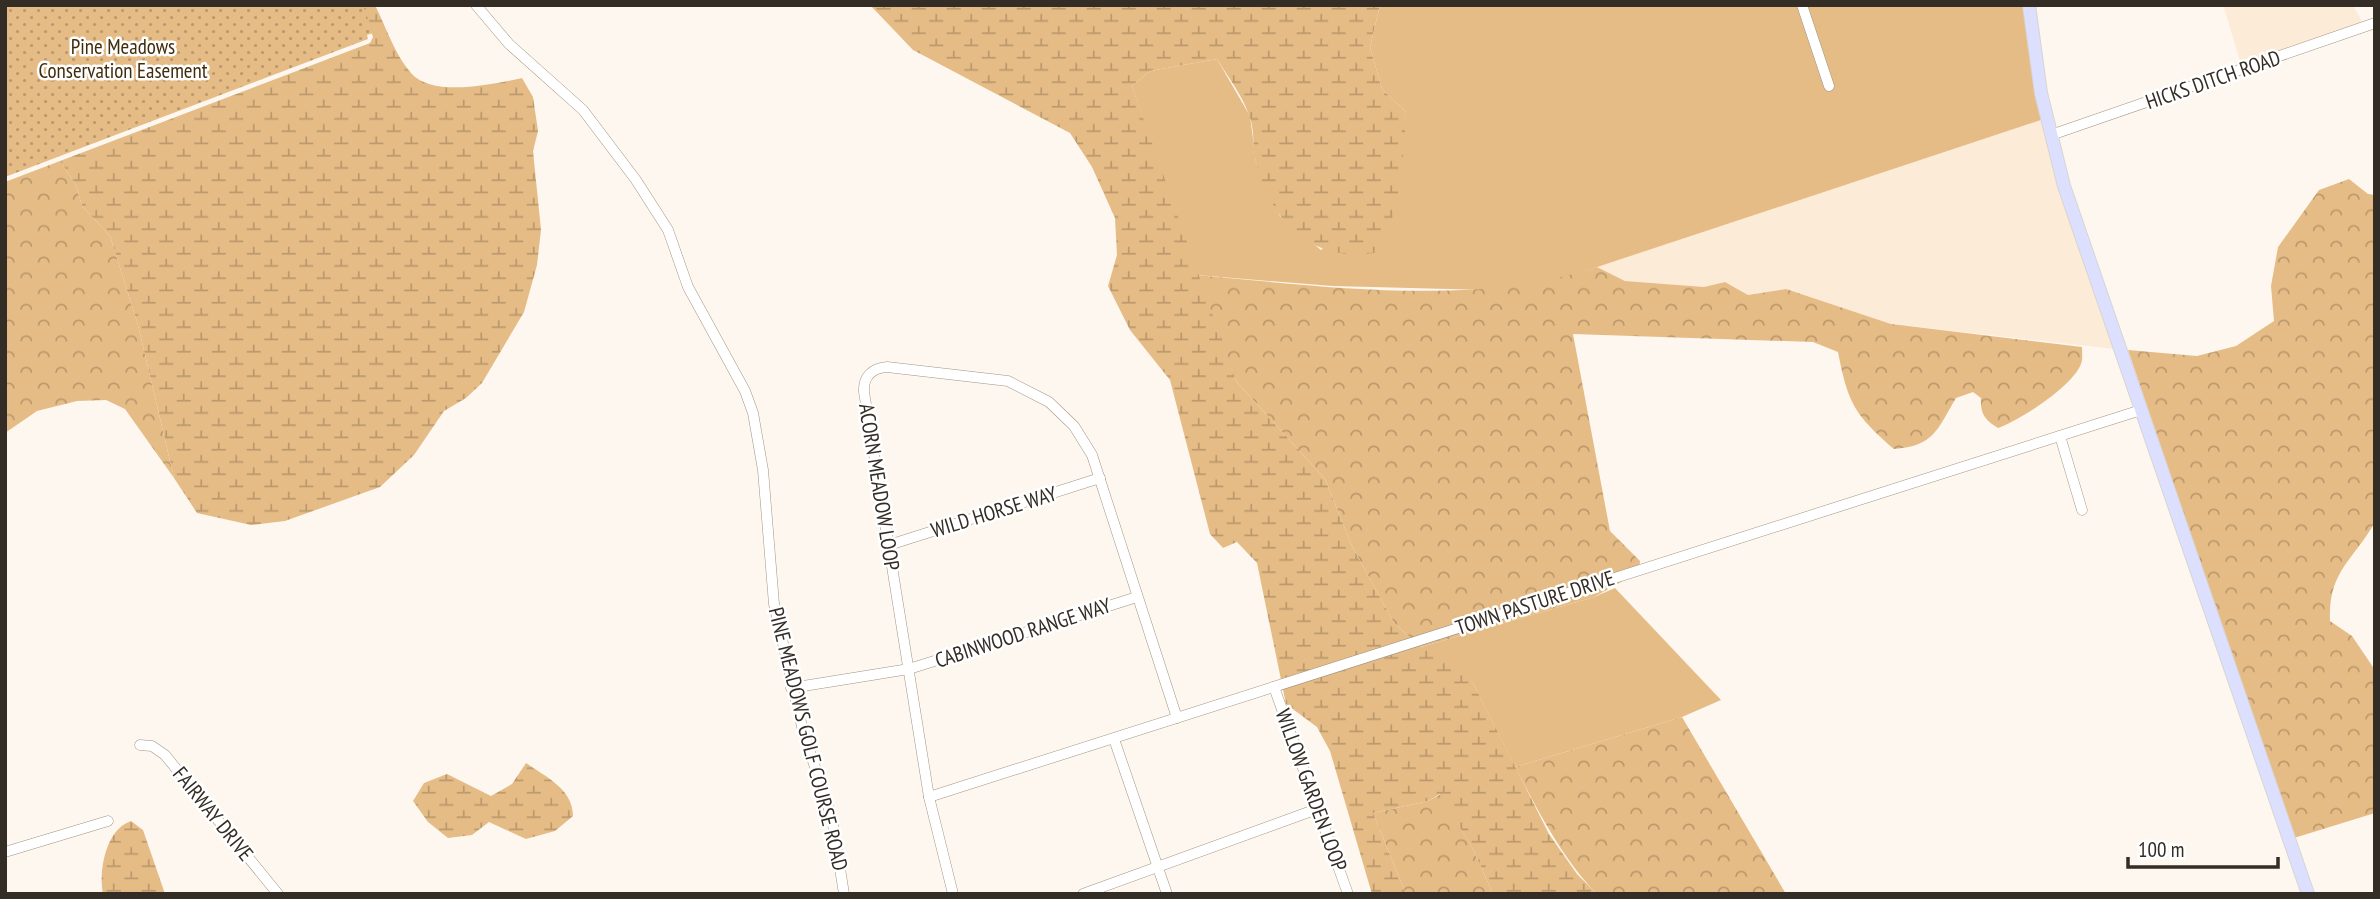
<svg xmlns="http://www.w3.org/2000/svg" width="2380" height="899" font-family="'PT Sans Narrow',sans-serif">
<defs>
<pattern id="forest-crowns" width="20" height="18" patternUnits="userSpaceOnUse" patternTransform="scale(1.75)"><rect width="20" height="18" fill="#e6bc86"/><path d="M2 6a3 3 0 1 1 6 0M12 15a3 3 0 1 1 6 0" fill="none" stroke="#bb996d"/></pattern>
<pattern id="wetland-marsh" width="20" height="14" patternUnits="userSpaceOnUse" patternTransform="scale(1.75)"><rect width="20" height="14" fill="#e6bc86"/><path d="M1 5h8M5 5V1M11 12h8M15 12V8" fill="none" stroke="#bb996d"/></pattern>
<pattern id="park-dots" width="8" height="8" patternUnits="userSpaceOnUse" patternTransform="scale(1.75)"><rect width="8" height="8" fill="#e6bc86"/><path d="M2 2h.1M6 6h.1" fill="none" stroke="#bb996d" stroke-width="1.8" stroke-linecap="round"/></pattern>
</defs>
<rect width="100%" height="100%" fill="#fdf7ef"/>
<g fill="#fcebd6">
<polygon points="2223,5 2353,5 2362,22 2241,64"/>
<polygon points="2041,120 2059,188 2115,349 1891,324 1786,289 1748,295 1725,282 1704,287 1625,281 1597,267"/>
</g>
<g fill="#e6bc86">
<polygon points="1380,5 2023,5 2041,120 1555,281 1488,290 1332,286 1196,275 1132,86 1150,71 1217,59 1250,116 1256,162 1280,216 1321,250 1398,176 1406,112 1382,89 1370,47"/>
<polygon points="1615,588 1721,700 1682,717 1515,767 1473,683 1421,647 1594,597"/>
</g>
<g fill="url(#forest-crowns)">
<polygon points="60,161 76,185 82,206 110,236 138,325 174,478 125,409 106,400 77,401 37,411 5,433 5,182"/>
<path d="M2349,179L2368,194L2375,195V522C2353,561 2328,571 2330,621L2352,636L2375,670V813L2294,838L2128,350L2197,356L2236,346L2274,321L2271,286L2278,247L2319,190Z"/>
<path d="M1597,267L1625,281L1704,287L1725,282L1748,295L1786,289L1891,324L2082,347C2082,352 2083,359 2081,364C2072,387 2020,420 1998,428C1985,420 1980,414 1981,398L1973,392L1956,398C1937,430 1934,446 1894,449C1855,415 1848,404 1838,352L1813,342L1573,334L1610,531L1640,561L1639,572L1594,597L1421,647L1394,623L1352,546L1325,479L1236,381L1196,275C1323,286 1474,308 1597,267Z"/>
<path d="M1682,717L1786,894H1597C1561,857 1539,812 1515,767Z"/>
<polygon points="1441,794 1473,849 1493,894 1406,894 1373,813 1428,801"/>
</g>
<g fill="url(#wetland-marsh)">
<path d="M362,5H375C386,27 395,55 411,73C432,98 494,84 522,78L533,97L538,131L533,151L541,230L537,265L524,312L482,383L466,398L444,411L414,455L380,487L285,521L251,525L197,513L174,478L138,325L110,236L82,206L76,185L60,161L370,43L373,37Z"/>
<path d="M870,5H1380L1370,47L1382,89L1406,112C1404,157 1400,212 1379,252C1314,265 1271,223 1256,162C1252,147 1255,129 1249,115C1242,95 1228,77 1217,59L1150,71L1132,86L1236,381L1325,479L1352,546L1394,623L1421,647L1446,657L1473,683L1549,834L1577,874L1597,894H1493L1473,849L1440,794L1428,801L1373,813L1406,894H1372L1330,751L1317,727L1286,704L1257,563L1237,542L1223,548L1210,534L1170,380L1130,330L1108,286L1117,255L1115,218L1092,167L1070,133L913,50Z"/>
<path d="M526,763C546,777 573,789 573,816L555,831L526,839L489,822L472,835L448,838L428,822L413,801L424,783L447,774L491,796L512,784Z"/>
<path d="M131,821L143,830L165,894H103C98,871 106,829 131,821Z"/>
</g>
<polygon fill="url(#park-dots)" points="5,5 363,5 373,33 367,35 368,39 5,177"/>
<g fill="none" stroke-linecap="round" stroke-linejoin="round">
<defs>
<g id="minor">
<polyline points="476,5 509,44 583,110 636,180 668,230 688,287 745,391 753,413 763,470 774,604 803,731 832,818 844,894"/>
<polyline points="1802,5 1829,86"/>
<polyline points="2051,135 2375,23"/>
<polyline points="2060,436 2082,510"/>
<polyline points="889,545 1100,478"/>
<polyline points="1274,687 1348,894"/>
<polyline points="791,688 909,669 1137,597"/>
<polyline points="1114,739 1167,894"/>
<polyline points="140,745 152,746 165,755 278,894"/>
<polyline points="929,797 2141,410"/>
<polyline points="5,852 108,821"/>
<path d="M953,894L929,797L864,392C863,377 872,368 887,367L1008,381L1049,402L1074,426L1092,455L1177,718"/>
<polyline points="1083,894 1317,809"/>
</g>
<polyline id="major" points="2029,5 2041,93 2064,186 2308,894"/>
</defs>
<use href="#minor" stroke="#a39482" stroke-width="11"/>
<use href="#major" stroke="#d6d5d4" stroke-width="14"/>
<use href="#minor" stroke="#fff" stroke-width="10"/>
<use href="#major" stroke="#dddffe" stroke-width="12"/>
</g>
<g text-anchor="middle" stroke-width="5" stroke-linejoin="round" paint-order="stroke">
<g font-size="21" fill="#412c0c" stroke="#fff">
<text x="123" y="54">Pine Meadows<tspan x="123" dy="24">Conservation Easement</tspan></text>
</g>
<g font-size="21" fill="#332d26" stroke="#fff">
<text transform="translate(2213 80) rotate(-19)" y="7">HICKS DITCH ROAD</text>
<text transform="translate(879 487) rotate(81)" y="7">ACORN MEADOW LOOP</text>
<text transform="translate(994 512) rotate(-17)" y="7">WILD HORSE WAY</text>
<text transform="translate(1535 603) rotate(-18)" y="7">TOWN PASTURE DRIVE</text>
<text transform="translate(1023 633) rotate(-18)" y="7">CABINWOOD RANGE WAY</text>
<text transform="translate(808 739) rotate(76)" y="7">PINE MEADOWS GOLF COURSE ROAD</text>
<text transform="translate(1311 790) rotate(70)" y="7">WILLOW GARDEN LOOP</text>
<text transform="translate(213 814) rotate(51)" y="7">FAIRWAY DRIVE</text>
</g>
</g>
<rect width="2380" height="899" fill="none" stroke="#332d26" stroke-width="14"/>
<path d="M2128 857v10h150v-10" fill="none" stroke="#332d26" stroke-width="3.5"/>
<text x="2138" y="857" font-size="21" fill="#332d26" stroke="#ffffff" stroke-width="5" paint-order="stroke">100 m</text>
</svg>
